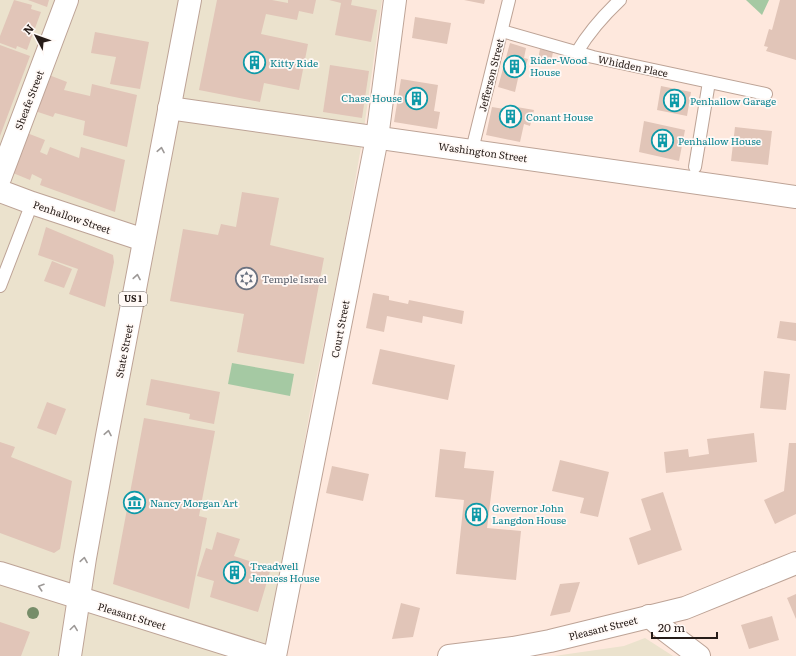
<svg xmlns="http://www.w3.org/2000/svg" width="796" height="656" font-family="Literata,serif">
<rect width="100%" height="100%" fill="#fee8dd"/>
<g fill="#ebe2cd">
<polygon points="0,0 382,0 363,136 342,256 313,394 274,612 263,656 0,656"/>
<polygon points="645,638 673,656 554,656 624,646"/>
</g>
<g fill="#a5c9a3">
<polygon points="746,0 769,0 762,15"/>
<polygon points="232,363 294,374 290,396 228,384"/>
</g>
<g fill="#e1c5b8">
<polygon points="14,0 32,5 31,9 41,12 27,50 17,46 16,49 0,43 0,36"/>
<polygon points="28,0 49,0 47,7"/>
<polygon points="217,0 272,0 288,3 288,0 316,0 313,14 299,11 297,20 266,14 261,34 308,44 299,90 264,83 260,102 199,90"/>
<polygon points="329,0 352,0 351,5 377,10 371,42 335,35 341,3"/>
<polygon points="464,0 485,0 484,4"/>
<polygon points="780,0 796,0 796,60 766,51 768,47 764,46 769,29 772,30"/>
<polygon points="415,17 451,23 447,44 412,38"/>
<polygon points="95,32 149,42 140,89 110,84 116,57 91,53"/>
<polygon points="510,43 526,48 524,58 528,59 523,75 519,74 515,92 498,87"/>
<polygon points="0,45 30,56 0,136"/>
<polygon points="540,49 553,52 551,62 538,60"/>
<polygon points="330,65 369,71 362,118 323,112"/>
<polygon points="49,75 67,82 64,90 90,96 92,84 137,95 127,147 83,135 85,121 55,113 53,117 35,111"/>
<polygon points="401,79 438,85 434,111 440,112 437,129 394,122"/>
<polygon points="661,86 691,92 687,116 657,110"/>
<polygon points="511,106 534,110 530,126 524,124 520,142 486,135 492,107 510,110"/>
<polygon points="644,121 685,130 679,161 639,152"/>
<polygon points="735,127 772,131 768,165 731,161"/>
<polygon points="27,133 45,140 40,152 47,155 50,147 79,158 81,147 125,160 115,212 40,185 42,179 32,174 30,180 13,173"/>
<polygon points="242,192 279,198 270,245 324,258 304,364 237,352 244,314 170,301 183,229 218,235 221,224 236,227"/>
<polygon points="46,227 113,255 114,262 105,307 69,294 78,269 38,255"/>
<polygon points="52,261 72,269 64,288 44,281"/>
<polygon points="373,293 389,296 389,300 408,304 409,300 464,311 462,324 423,316 422,323 387,316 384,332 366,328"/>
<polygon points="780,321 796,323 796,341 777,338"/>
<polygon points="380,349 455,365 448,400 372,384"/>
<polygon points="764,371 790,374 786,410 760,408"/>
<polygon points="151,379 220,392 214,424 189,419 190,414 146,405"/>
<polygon points="47,402 66,409 56,435 37,428"/>
<polygon points="144,418 215,431 199,516 207,518 189,609 113,584"/>
<polygon points="754,433 757,462 666,473 664,452 688,449 689,457 709,454 707,439"/>
<polygon points="0,442 15,447 11,457 72,481 60,549 54,553 0,533"/>
<polygon points="789,443 796,443 796,514 775,524 764,500 784,491"/>
<polygon points="440,449 466,452 464,468 494,471 487,528 521,531 516,580 456,574 464,500 435,497"/>
<polygon points="560,460 609,472 598,517 580,513 584,498 552,491"/>
<polygon points="332,466 369,474 363,501 326,493"/>
<polygon points="663,492 682,550 638,565 629,538 651,530 641,499"/>
<polygon points="217,532 240,539 234,556 271,568 258,612 210,597 214,581 197,576 206,548 212,550"/>
<polygon points="580,582 570,612 550,616 560,584"/>
<polygon points="796,594 796,619 787,598"/>
<polygon points="401,603 420,608 413,637 392,639"/>
<polygon points="772,616 779,640 749,649 741,625"/>
<polygon points="0,622 30,632 21,656 0,656"/>
</g>
<g fill="none" stroke-linecap="round" stroke-linejoin="round">
<defs>
<g id="lane">
<polyline points="502,31 593,57 766,94"/>
<path d="M577,52C589,32 603,16 620,0"/>
<polyline points="472,150 509,0"/>
<polyline points="695,167 709,82"/>
<polyline points="0,286 32,203"/>
</g>
<g id="street">
<polyline points="169,108 796,197"/>
<polyline points="0,178 67,0"/>
<polyline points="0,191 32,203 144,240"/>
<polyline points="649,616 666,631 699,656"/>
<polyline points="275,656 377,138 395,0"/>
</g>
<g id="secondary">
<polyline points="0,573 265,656"/>
<polyline points="449,656 513,648 550,641 685,608 796,563"/>
</g>
<polyline id="primary" points="70,656 85,558 107,436 190,0"/>
</defs>
<use href="#lane" stroke="#bda396" stroke-width="14"/>
<use href="#street" stroke="#bda396" stroke-width="24"/>
<use href="#secondary" stroke="#bda396" stroke-width="24"/>
<use href="#primary" stroke="#bda396" stroke-width="24"/>
<use href="#lane" stroke="#fff" stroke-width="12"/>
<use href="#street" stroke="#fff" stroke-width="22"/>
<use href="#secondary" stroke="#fff" stroke-width="22"/>
<use href="#primary" stroke="#fff" stroke-width="22"/>
</g>
<circle fill="#768d69" cx="33" cy="613" r="6"/>
<defs><path id="oneway-chevron" d="M-2-3.5L2.5 0L-2 3.5" fill="none" stroke-width="1.6" stroke-linecap="round" stroke-linejoin="round"/></defs>
<g stroke="#9d9997">
<use href="#oneway-chevron" transform="translate(161 150) rotate(-79)"/>
<use href="#oneway-chevron" transform="translate(137 277) rotate(-80)"/>
<use href="#oneway-chevron" transform="translate(108 433) rotate(-79)"/>
<use href="#oneway-chevron" transform="translate(84 560) rotate(-81)"/>
<use href="#oneway-chevron" transform="translate(41 587) rotate(-162)"/>
<use href="#oneway-chevron" transform="translate(74 628) rotate(-82)"/>
</g>
<defs>
<symbol id="building-ring" viewBox="-11 -11 22 22"><circle r="9.5" fill="#fff9f6" stroke="#0f9aa8" stroke-width="1.5"/><path d="M-4-6H4V6H1V3H-1V6H-4ZM-2.5-4.3h1.7v1.8h-1.7ZM.8-4.3h1.7v1.8H.8ZM-2.5-1h1.7V.8h-1.7ZM.8-1h1.7V.8H.8Z" fill="#0f9aa8"/></symbol>
<symbol id="synagogue-ring" viewBox="-11 -11 22 22"><circle r="9.5" fill="#fff9f6" stroke="#6b7280" stroke-width="1.5"/><path d="M0-6.5L5.6 3.2H-5.6ZM0 6.5L5.6-3.2H-5.6Z" fill="#6b7280"/></symbol>
<symbol id="museum-ring" viewBox="-11 -11 22 22"><circle r="9.5" fill="#fff9f6" stroke="#0f9aa8" stroke-width="1.5"/><path d="M0-6L6-3V-2H-6V-3ZM-5-1h2V3h-2ZM-1-1h2V3h-2ZM3-1h2V3H3ZM-6 4H6V6H-6Z" fill="#0f9aa8"/></symbol>
</defs>
<g fill-rule="evenodd">
<use href="#building-ring" x="242" y="50" width="25" height="25"/>
<use href="#building-ring" x="502" y="54" width="25" height="25"/>
<use href="#building-ring" x="404" y="86" width="25" height="25"/>
<use href="#building-ring" x="662" y="88" width="25" height="25"/>
<use href="#building-ring" x="498" y="104" width="25" height="25"/>
<use href="#building-ring" x="650" y="128" width="25" height="25"/>
<use href="#synagogue-ring" x="234" y="266" width="25" height="25"/>
<use href="#museum-ring" x="122" y="490" width="25" height="25"/>
<use href="#building-ring" x="464" y="502" width="25" height="25"/>
<use href="#building-ring" x="222" y="560" width="25" height="25"/>
</g>
<g text-anchor="middle" stroke-width="3.5" stroke-linejoin="round" paint-order="stroke">
<rect fill="#fff9f6" stroke="#675e5b" stroke-width="1" x="119" y="292" width="28" height="14" rx="3"/>
<g font-size="9" font-weight="bold" fill="#261c18">
<text x="133" y="302">US 1</text>
</g>
<g font-size="10" fill="#0d838f" stroke="#fff9f6" text-anchor="start">
<text x="530" y="64">Rider-Wood<tspan x="530" dy="12">House</tspan></text>
<text x="270" y="67">Kitty Ride</text>
<text x="402" y="102" text-anchor="end">Chase House</text>
<text x="690" y="105">Penhallow Garage</text>
<text x="526" y="121">Conant House</text>
<text x="678" y="145">Penhallow House</text>
<text x="150" y="507">Nancy Morgan Art</text>
<text x="492" y="512">Governor John<tspan x="492" dy="12">Langdon House</tspan></text>
<text x="250" y="570">Treadwell<tspan x="250" dy="12">Jenness House</tspan></text>
</g>
<g font-size="10" fill="#261c18" stroke="#fff9f6">
<text transform="translate(633 66) rotate(12)" y="4">Whidden Place</text>
<text transform="translate(491 75) rotate(-76)" y="4">Jefferson Street</text>
<text transform="translate(29 100) rotate(-69)" y="4">Sheafe Street</text>
<text transform="translate(483 152) rotate(8)" y="4">Washington Street</text>
<text transform="translate(72 217) rotate(19)" y="4">Penhallow Street</text>
<text transform="translate(340 329) rotate(-79)" y="4">Court Street</text>
<text transform="translate(124 351) rotate(-79)" y="4">State Street</text>
<text transform="translate(132 616) rotate(17)" y="4">Pleasant Street</text>
<text transform="translate(603 628) rotate(-14)" y="4">Pleasant Street</text>
</g>
<g font-size="10" fill="#5b616d" stroke="#fff9f6" text-anchor="start">
<text x="262" y="283">Temple Israel</text>
</g>
</g>
<g transform="translate(36 36) rotate(311)" stroke="#fff9f6" stroke-width="3" paint-order="stroke">
<path d="M0-3L7 15L0 10L-7 15Z" fill="#261c18"/>
<text y="-6" font-size="11" font-weight="bold" text-anchor="middle" fill="#261c18">N</text>
</g>
<path d="M652 632v6h65v-6" fill="none" stroke="#261c18" stroke-width="2"/>
<text x="658" y="632" font-size="12" fill="#261c18" stroke="#fff9f6" stroke-width="3" paint-order="stroke">20 m</text>
</svg>
